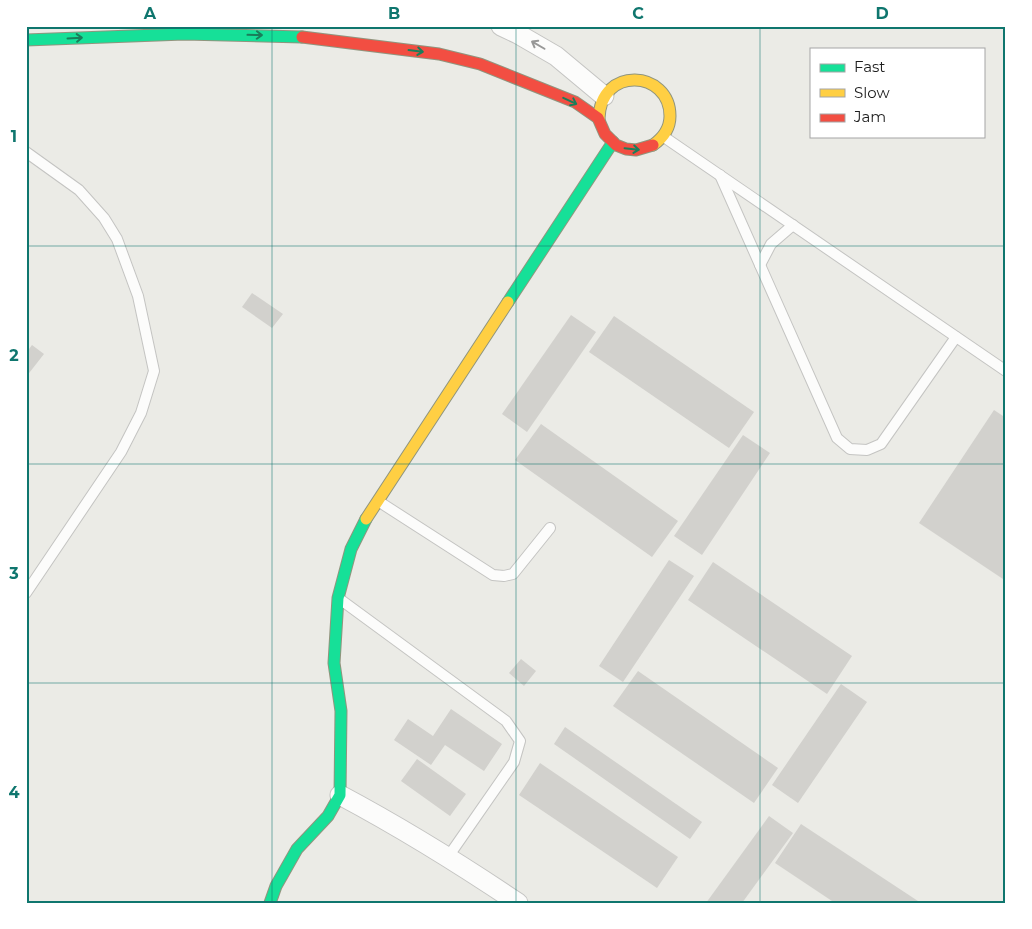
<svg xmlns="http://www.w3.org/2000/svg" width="1032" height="929" font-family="Montserrat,sans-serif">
<rect width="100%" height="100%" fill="#ebebe6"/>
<g fill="#d2d1cd">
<polygon points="252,293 283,314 272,328 242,307"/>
<polygon points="571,315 596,332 527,432 502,414"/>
<polygon points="614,316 754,412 729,448 589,352"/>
<polygon points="32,345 44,354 26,377 26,353"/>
<polygon points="994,410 1006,418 1006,581 919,523"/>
<polygon points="541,424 678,521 652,557 515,460"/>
<polygon points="743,435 770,453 702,555 674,536"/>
<polygon points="669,560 694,576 623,682 599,666"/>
<polygon points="713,562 852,656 827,694 688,600"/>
<polygon points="521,659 536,671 524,686 509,673"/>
<polygon points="638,671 778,768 754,803 613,706"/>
<polygon points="841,684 867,702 798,803 772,785"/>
<polygon points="451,709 502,744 484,771 445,745 431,765 394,740 408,719 433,736"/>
<polygon points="565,727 702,822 690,839 554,744"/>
<polygon points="417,759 466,794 450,816 401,781"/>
<polygon points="540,763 678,857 657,888 519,795"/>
<polygon points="769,816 793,833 742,903 706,903"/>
<polygon points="801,824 921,903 835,903 775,863"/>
</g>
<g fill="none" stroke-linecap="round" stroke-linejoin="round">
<defs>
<g id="lane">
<polyline points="664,137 1006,371"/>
<polyline points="26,152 79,190 104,218 117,239 138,296 154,371 141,413 121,452 26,593"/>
<polyline points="720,175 837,438 850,449 867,450 881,444 956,337"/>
<polyline points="760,265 771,244 793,225"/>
<polyline points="378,501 493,575 504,576 513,574 550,528"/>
<polyline points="341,600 506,721 520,741 514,762 448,857"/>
</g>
<g id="street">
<polyline points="501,26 518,34 556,56 604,96"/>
<path d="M340,795C402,828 460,864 518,903"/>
</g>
<g id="fast">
<polyline points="26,40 184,34 302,37"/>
<polyline points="508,302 613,142"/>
<polyline points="270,903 276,886 297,849 328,816 340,795 341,711 334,663 338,598 351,549 366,519"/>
</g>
<g id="slow">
<path d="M599,119C600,65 670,70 670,116C670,128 663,138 653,145"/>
<polyline points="366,519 508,302"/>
</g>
<polyline id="jam" points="302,37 439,54 480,64 575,102 598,118 605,134 616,145 626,149 636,150 653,145"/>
</defs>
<use href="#lane" stroke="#c4c4c2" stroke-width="12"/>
<use href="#street" stroke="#c4c4c2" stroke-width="21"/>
<use href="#fast" stroke="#90957e" stroke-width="13"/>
<use href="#slow" stroke="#90957e" stroke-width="13"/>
<use href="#jam" stroke="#90957e" stroke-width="13"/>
<use href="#lane" stroke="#fcfcfb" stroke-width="10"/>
<use href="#street" stroke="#fcfcfb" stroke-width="19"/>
<use href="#fast" stroke="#16e098" stroke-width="11"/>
<use href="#slow" stroke="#ffcf43" stroke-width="11"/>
<use href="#jam" stroke="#f24e42" stroke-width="11"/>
</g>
<defs><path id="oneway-shaft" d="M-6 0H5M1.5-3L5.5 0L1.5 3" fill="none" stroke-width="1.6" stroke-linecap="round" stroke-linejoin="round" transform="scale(1.25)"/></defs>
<g stroke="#1a7e5a">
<use href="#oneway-shaft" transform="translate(255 35) rotate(1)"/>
<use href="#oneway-shaft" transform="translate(75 38) rotate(-3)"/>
<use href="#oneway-shaft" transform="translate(416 51) rotate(7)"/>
<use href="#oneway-shaft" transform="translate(570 101) rotate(25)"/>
<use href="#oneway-shaft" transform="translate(632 149) rotate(6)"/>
</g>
<use stroke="#989897" href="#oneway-shaft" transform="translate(538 45) rotate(-150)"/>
<path fill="none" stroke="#0f766e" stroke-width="1" stroke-opacity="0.55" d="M272,26V903M516,26V903M760,26V903M26,246H1006M26,464H1006M26,683H1006"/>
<rect width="1032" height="929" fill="none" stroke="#ffffff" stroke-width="55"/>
<rect x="810" y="48" width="175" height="90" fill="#ffffff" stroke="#a5a5a5"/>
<rect x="820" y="64" width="25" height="8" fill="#16e098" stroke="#a5a5a5"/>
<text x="854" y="72" font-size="15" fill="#1d1d1d">Fast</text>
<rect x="820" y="89" width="25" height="8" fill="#ffcf43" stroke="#a5a5a5"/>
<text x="854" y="98" font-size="15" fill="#1d1d1d">Slow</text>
<rect x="820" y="114" width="25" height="8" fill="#f24e42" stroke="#a5a5a5"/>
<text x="854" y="122" font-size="15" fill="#1d1d1d">Jam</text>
<rect x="28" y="28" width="976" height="874" fill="none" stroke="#0f766e" stroke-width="2"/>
<g font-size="16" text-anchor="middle" font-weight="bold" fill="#0f766e">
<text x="150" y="19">A</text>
<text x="394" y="19">B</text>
<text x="638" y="19">C</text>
<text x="882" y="19">D</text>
<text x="14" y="142">1</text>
<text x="14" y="361">2</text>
<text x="14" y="579">3</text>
<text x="14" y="798">4</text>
</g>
</svg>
